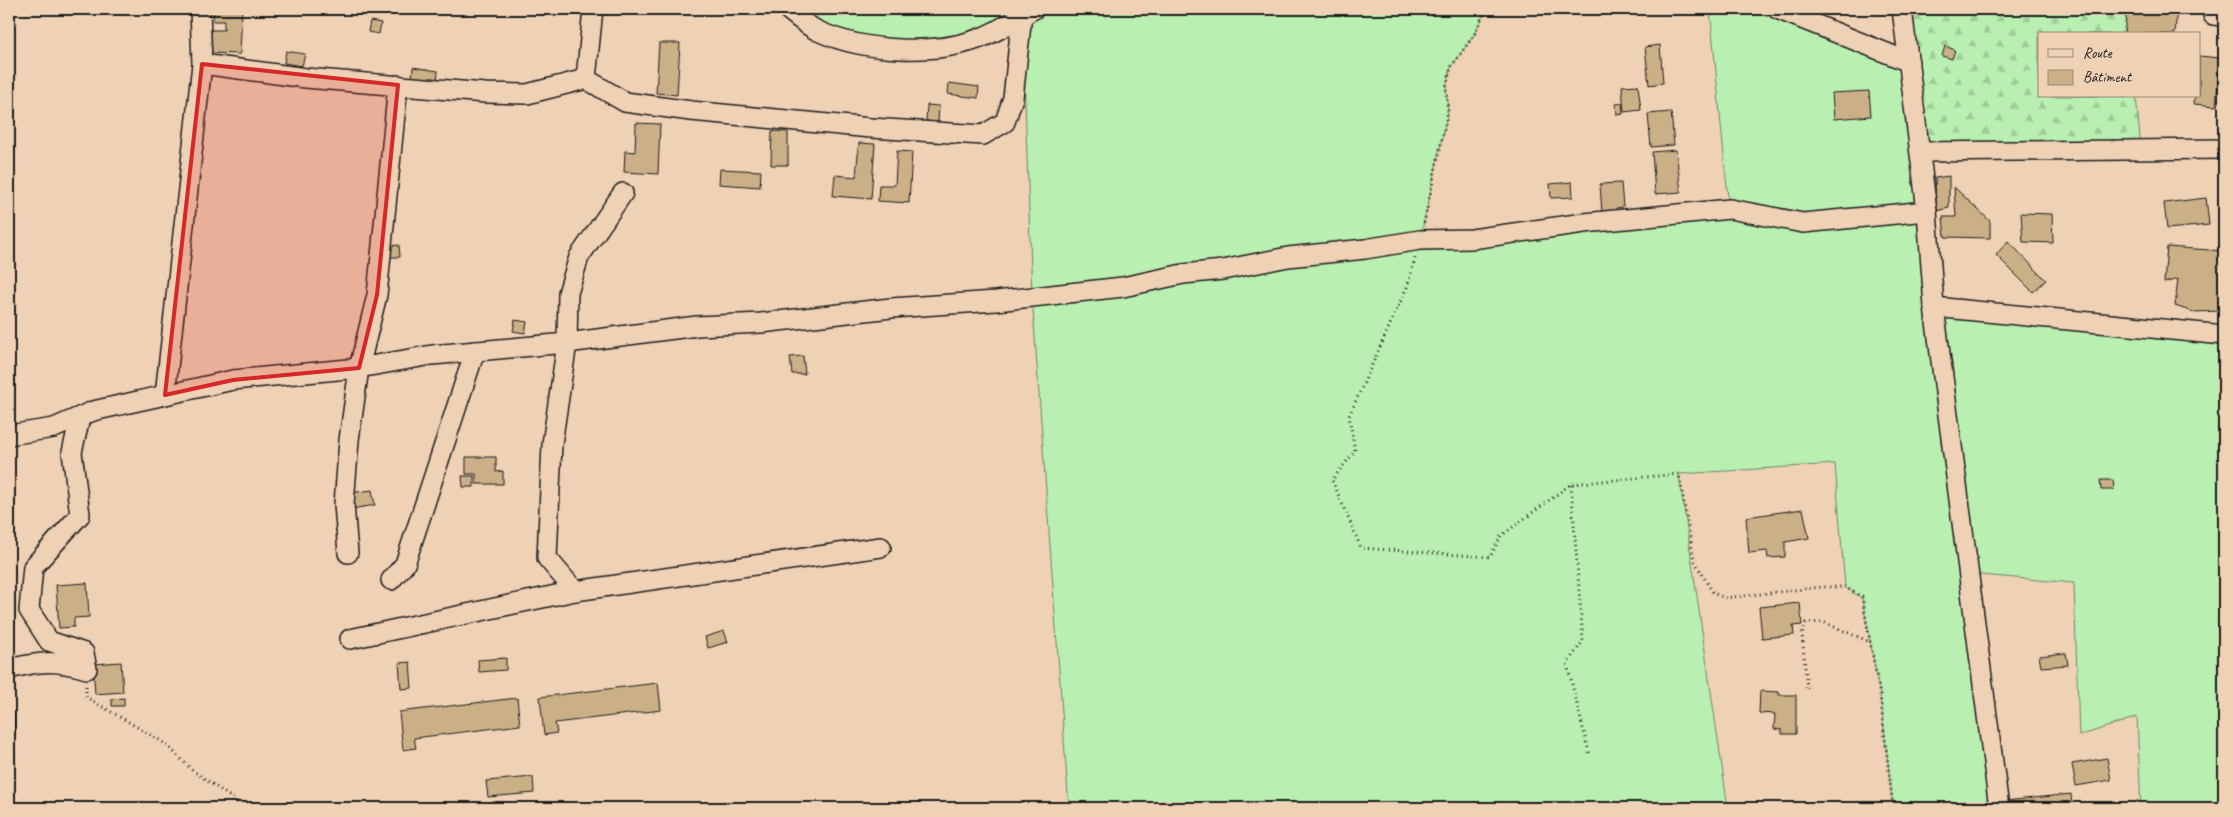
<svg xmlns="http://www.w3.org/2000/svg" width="2233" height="817" font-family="Caveat,sans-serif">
<defs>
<pattern id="forest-firs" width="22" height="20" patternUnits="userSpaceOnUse" patternTransform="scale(1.25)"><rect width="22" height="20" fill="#b9efb1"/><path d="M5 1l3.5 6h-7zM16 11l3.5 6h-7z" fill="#9ecc98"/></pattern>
</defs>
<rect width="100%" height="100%" fill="#efd1b5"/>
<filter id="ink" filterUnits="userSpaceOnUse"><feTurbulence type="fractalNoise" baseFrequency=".02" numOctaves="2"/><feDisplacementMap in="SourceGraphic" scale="10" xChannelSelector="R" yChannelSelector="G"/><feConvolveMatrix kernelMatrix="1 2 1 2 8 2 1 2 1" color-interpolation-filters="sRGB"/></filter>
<g filter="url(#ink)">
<polygon fill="#b9efb1" stroke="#6a8666" points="787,9 1486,9 1474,35 1451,67 1446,87 1448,111 1420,240 1729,209 1710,9 1777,9 1909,62 1937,307 2224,335 2224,808 2141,808 2137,717 2079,736 2074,583 1969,574 1995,808 1864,808 1893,806 1880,695 1862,598 1845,587 1835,464 1679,474 1728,808 1069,808 1032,296 1022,16 959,44 856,43"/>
<polygon fill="url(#forest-firs)" stroke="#6a8666" points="1901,9 2128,9 2130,34 2039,34 2039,96 2136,96 2141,150 1920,152"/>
<g fill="#cbb087" stroke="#1c1c1c">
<polygon points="214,9 242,9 240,54 210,53 211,30 224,30 224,21 213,21"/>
<polygon points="2127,9 2177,9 2175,34 2124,34"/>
<polygon points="370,21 381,23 379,34 368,32"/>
<polygon points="659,43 680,43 677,95 656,93"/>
<polygon points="1660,45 1663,83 1649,85 1645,47"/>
<polygon points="1945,46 1955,50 1952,59 1942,56"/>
<polygon points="286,51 305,54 302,66 284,63"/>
<polygon points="2199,56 2220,58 2216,106 2194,104 2195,96 2199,96"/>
<polygon points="413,67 438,71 437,83 412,78"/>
<polygon points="949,83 979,87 978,98 948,94"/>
<polygon points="1638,85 1641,110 1624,112 1622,86"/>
<polygon points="1869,91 1871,116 1834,119 1832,93"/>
<polygon points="1622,103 1623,114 1617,115 1616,104"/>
<polygon points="927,105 939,106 938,122 926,121"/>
<polygon points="1671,112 1674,145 1651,147 1648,114"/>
<polygon points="636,123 660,124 658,174 624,172 625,151 635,152"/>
<polygon points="772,131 788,132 788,165 771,165"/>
<polygon points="859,143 875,144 871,199 833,196 835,175 856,177"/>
<polygon points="1676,150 1681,192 1655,194 1652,152"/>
<polygon points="897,151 912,152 909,203 878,201 879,185 895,185"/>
<polygon points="720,169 761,171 760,187 719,184"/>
<polygon points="1949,176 1949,208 1936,211 1935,178"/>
<polygon points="1572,182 1573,197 1551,198 1550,184"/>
<polygon points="1621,183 1623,207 1616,208 1617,213 1602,214 1600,184"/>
<polygon points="1954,187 1990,221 1990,238 1945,237 1943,217 1956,217"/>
<polygon points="2206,198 2209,225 2167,229 2164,203"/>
<polygon points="2021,213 2052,214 2053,243 2023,242"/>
<polygon points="2008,241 2046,280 2033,292 1996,255"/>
<polygon points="399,245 400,257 389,257 388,246"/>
<polygon points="2167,247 2224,251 2224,311 2193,312 2175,306 2178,279 2164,283"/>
<polygon points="515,320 527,322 525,333 513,331"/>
<polygon points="803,356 805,374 792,374 790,357"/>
<polygon points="466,457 496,457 496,472 503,471 503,484 476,484 476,474 466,474"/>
<polygon points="462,476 474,476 474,487 463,487"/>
<polygon points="2100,480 2113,480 2114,490 2101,490"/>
<polygon points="372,490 375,505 352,509 350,493"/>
<polygon points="9,499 11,499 14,529 9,529"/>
<polygon points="1803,509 1809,538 1785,542 1785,557 1768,558 1767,551 1749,553 1746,517"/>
<polygon points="87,583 89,617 74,618 74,627 59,628 56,585"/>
<polygon points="1800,603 1802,625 1793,626 1794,635 1762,638 1759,607"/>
<polygon points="724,631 728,642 708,648 705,637"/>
<polygon points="2066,653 2068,665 2041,667 2039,656"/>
<polygon points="506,658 506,670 479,672 478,660"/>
<polygon points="121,662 123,692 95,694 93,664"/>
<polygon points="410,662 412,688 401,689 399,663"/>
<polygon points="658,683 661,710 555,723 557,733 544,735 540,697"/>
<polygon points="1760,691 1779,692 1779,695 1796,695 1796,734 1782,734 1782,730 1774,729 1775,714 1759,713"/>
<polygon points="124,698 124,706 112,706 112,699"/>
<polygon points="517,698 520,725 414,738 416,748 403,750 399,712"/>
<polygon points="9,714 14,714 15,768 9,768"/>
<polygon points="2107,758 2111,780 2076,786 2072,764"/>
<polygon points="533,777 534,793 488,797 486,781"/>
<polygon points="2071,794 2072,806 2006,808 2005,801"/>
</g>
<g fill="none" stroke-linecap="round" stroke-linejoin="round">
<defs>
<g id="minor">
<path d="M787,9C796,16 807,26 818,31C864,52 936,56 983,37C1001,30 1017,18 1034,9"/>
<polyline points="1777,9 1909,62"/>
<polyline points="1902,9 1927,211 1934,307 1999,808"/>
<polyline points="2213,15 2224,16"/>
<polyline points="202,64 306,78 485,93 527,94 586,79 625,102 691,111 871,128 983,135 1005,122 1013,98 1022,15"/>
<polyline points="586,79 593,9"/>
<polyline points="1920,152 2224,149"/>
<polyline points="1934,307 2224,335"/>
<polyline points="165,395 202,64 200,9"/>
<polyline points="9,435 54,428 93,411 233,380 359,368 432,355 567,343 697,326 761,323 891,308 996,301 1123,287 1183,274 1223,270 1288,257 1365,249 1420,240 1472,239 1584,223 1730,209 1803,223 1927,211"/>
<polyline points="348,553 344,504 349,440 359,368 377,295 398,85"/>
<polyline points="391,580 405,564 475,351"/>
<polyline points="575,591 547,558 552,444 567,343 568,293 579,257 623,193"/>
<polyline points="350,639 575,591 881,547"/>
<path d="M9,669C41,661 55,660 87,669L84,653L49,641L29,610L33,567L80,515L72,452L80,418"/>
</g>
</defs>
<use href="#minor" stroke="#1c1c1c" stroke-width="22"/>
<g stroke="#1c1c1c" stroke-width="3" stroke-dasharray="1 4" stroke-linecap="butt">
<polyline points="1424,223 1448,111 1446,87 1451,67 1474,35 1486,9"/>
<polyline points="1415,258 1407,287 1349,416 1355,451 1332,480 1361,548 1490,557 1501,536 1571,484 1679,474 1694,560 1713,593 1725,598 1822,587 1845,587 1862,597 1880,695 1893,808"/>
<polyline points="1571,485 1583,641 1567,664 1590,756"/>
<polyline points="86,686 86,697 166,744 192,770 246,808"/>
<polyline points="1807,688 1802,634 1806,623 1823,622 1870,642"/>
</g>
<use href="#minor" stroke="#efd1b5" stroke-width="19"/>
</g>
</g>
<path fill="#d62828" fill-opacity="0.2" stroke="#d62828" stroke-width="4" stroke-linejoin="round" d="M202,64L398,85L377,295L359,368L233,380L165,395Z"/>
<rect width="2233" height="817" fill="none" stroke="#efd1b5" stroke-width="30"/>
<rect x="15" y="15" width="2203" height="787" fill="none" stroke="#1c1c1c" stroke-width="2" filter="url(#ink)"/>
<rect x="2038" y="32" width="162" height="65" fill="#efd1b5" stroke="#9b8978"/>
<rect x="2048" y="49" width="25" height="8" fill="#efd1b5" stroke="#9b8978"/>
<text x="2083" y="58" font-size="15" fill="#1c1c1c">Route</text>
<rect x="2048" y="70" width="25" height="15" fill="#cbb087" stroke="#9b8978"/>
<text x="2083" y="82" font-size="15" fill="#1c1c1c">Bâtiment</text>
</svg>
